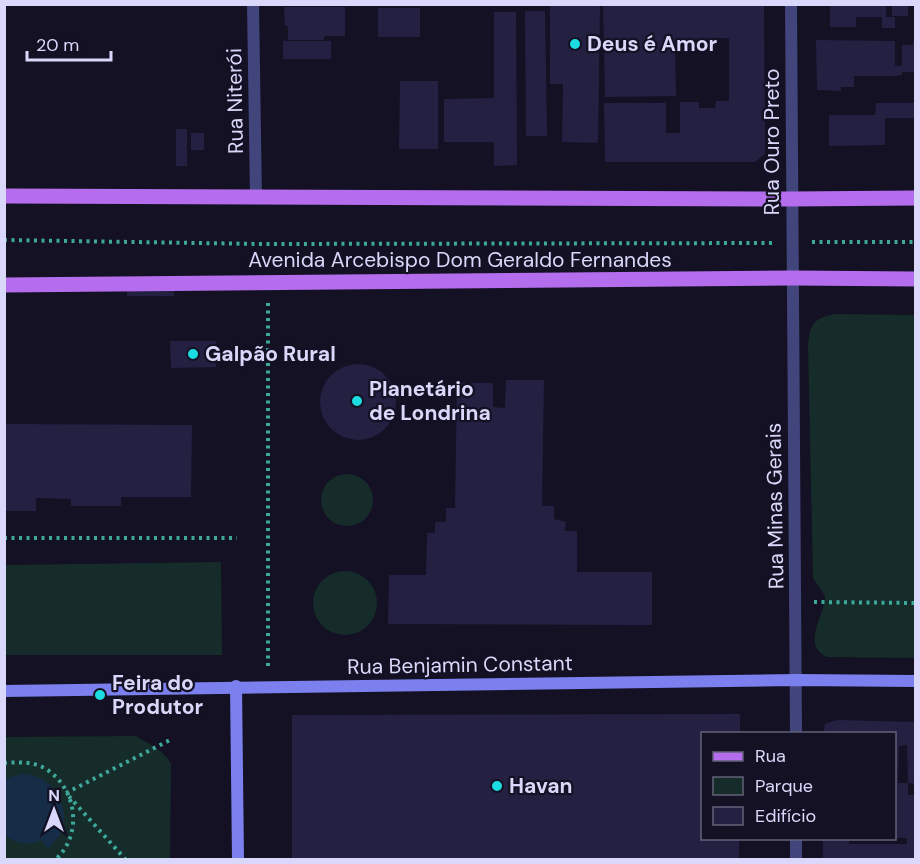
<svg xmlns="http://www.w3.org/2000/svg" width="920" height="864" font-family="'DM Sans',sans-serif">
<rect width="100%" height="100%" fill="#131123"/>
<g fill="#152c2a">
<path d="M835,314L915,315V658L827,657C800,644 825,617 825,596L813,578L808,345C810,324 814,318 835,314Z"/>
<circle cx="347" cy="500" r="26"/>
<polygon points="221,562 222,655 5,655 4,566 7,565"/>
<circle cx="345" cy="603" r="32"/>
<path d="M135,736C148,743 165,751 171,764L170,859L5,860V737Z"/>
</g>
<path fill="#162d48" d="M22,774C50,774 71,803 62,830C59,838 53,843 48,849L42,840C29,846 15,844 5,835V779Z"/>
<g fill="#242042" fill-rule="evenodd">
<polygon points="550,4 600,4 598,143 562,142 563,84 550,84"/>
<polygon points="603,4 764,4 765,154 755,162 605,162 604,103 666,103 666,133 680,133 680,102 699,102 699,108 715,108 716,101 729,101 729,38 675,39 676,96 605,97"/>
<polygon points="830,4 886,4 886,17 895,17 895,28 882,28 882,17 856,17 856,27 830,27"/>
<rect x="892" y="4" width="16" height="12"/>
<polygon points="284,7 345,7 345,36 325,36 323,40 288,40 288,26 285,26"/>
<rect x="378" y="8" width="42" height="29"/>
<polygon points="525,11 545,11 547,136 526,136"/>
<polygon points="494,12 516,12 517,165 494,166 494,142 444,142 444,99 494,98"/>
<polygon points="816,40 895,41 895,66 902,66 902,45 913,45 913,41 916,41 914,72 902,72 902,75 895,76 854,76 854,87 841,87 841,91 817,90"/>
<rect x="283" y="41" width="48" height="18"/>
<polygon points="400,81 438,81 438,149 399,149"/>
<polygon points="876,103 916,103 916,118 885,118 885,145 829,146 829,115 875,115"/>
<rect x="176" y="129" width="11" height="37"/>
<rect x="191" y="133" width="13" height="17"/>
<rect x="127" y="287" width="47" height="9"/>
<polygon points="170,341 216,341 216,367 171,368"/>
<circle cx="358" cy="402" r="38"/>
<polygon points="506,380 544,380 542,506 554,506 554,519 566,522 565,531 577,531 577,572 652,572 652,625 388,624 389,575 426,575 427,533 435,533 435,522 446,522 446,508 455,508 457,383 493,383 493,407 505,408"/>
<polygon points="4,424 192,425 191,497 121,497 121,506 71,506 71,499 36,498 36,511 4,511"/>
<polygon points="740,714 740,734 702,734 702,838 739,838 739,860 292,860 292,715"/>
<path d="M837,720L916,722V784L908,783V795H916V860H823V838H849V844H907V838H894V734H823L825,724ZM907,745L908,783H898L899,746Z"/>
</g>
<g fill="none" stroke-linecap="round" stroke-linejoin="round">
<g stroke="#3ea89b" stroke-width="4" stroke-dasharray="3 4.5" stroke-linecap="butt">
<polyline points="4,240 262,244 775,243"/>
<polyline points="812,242 916,242"/>
<polyline points="268,303 268,668"/>
<polyline points="4,538 237,538"/>
<polyline points="814,602 916,603"/>
<path d="M4,763C20,762 35,761 49,771C78,792 82,836 55,860"/>
<polyline points="126,860 66,793 172,739"/>
</g>
<g stroke="#42447c" stroke-width="12">
<polyline points="253,4 256,198"/>
<polyline points="791,4 796,734"/>
<polyline points="796,860 796,838"/>
</g>
<g stroke="#7b80ee" stroke-width="12">
<polyline points="236,686 238,860"/>
<polyline points="4,691 797,680 916,681"/>
</g>
<g stroke="#b46ded" stroke-width="15">
<polyline points="4,196 791,199 916,198"/>
<polyline points="4,285 792,278 916,279"/>
</g>
</g>
<g fill="#1cdce2" stroke="#131123" stroke-width="2">
<circle cx="575" cy="44" r="6"/>
<circle cx="193" cy="354" r="6"/>
<circle cx="357" cy="401" r="6"/>
<circle cx="100" cy="695" r="6"/>
<circle cx="497" cy="786" r="6"/>
</g>
<g text-anchor="middle" stroke-width="4.5" stroke-linejoin="round" paint-order="stroke">
<g font-size="21" font-weight="bold" fill="#dad8fa" stroke="#131123" text-anchor="start">
<text x="587" y="51">Deus é Amor</text>
<text x="205" y="361">Galpão Rural</text>
<text x="369" y="396">Planetário<tspan x="369" dy="24">de Londrina</tspan></text>
<text x="112" y="690">Feira do<tspan x="112" dy="24">Produtor</tspan></text>
<text x="509" y="793">Havan</text>
</g>
<g font-size="21" fill="#dad8fa" stroke="#131123">
<text transform="translate(235 101) rotate(-91)" y="7">Rua Niterói</text>
<text transform="translate(772 142) rotate(-90)" y="7">Rua Ouro Preto</text>
<text x="460" y="267">Avenida Arcebispo Dom Geraldo Fernandes</text>
<text transform="translate(775 506) rotate(-91)" y="7">Rua Minas Gerais</text>
<text transform="translate(460 665) rotate(-1)" y="7">Rua Benjamin Constant</text>
</g>
</g>
<rect width="920" height="864" fill="none" stroke="#dad8fa" stroke-width="12"/>
<rect x="701" y="732" width="195" height="108" fill="#131123" stroke="#636179" stroke-width="1.5"/>
<rect x="713" y="752" width="30" height="9" fill="#b46ded" stroke="#636179" stroke-width="1.5"/>
<text x="755" y="762" font-size="18" fill="#dad8fa">Rua</text>
<rect x="713" y="777" width="30" height="18" fill="#152c2a" stroke="#636179" stroke-width="1.5"/>
<text x="755" y="792" font-size="18" fill="#dad8fa">Parque</text>
<rect x="713" y="807" width="30" height="18" fill="#242042" stroke="#636179" stroke-width="1.5"/>
<text x="755" y="822" font-size="18" fill="#dad8fa">Edifício</text>
<g transform="translate(54 810)" stroke="#131123" stroke-width="4.5" paint-order="stroke">
<path d="M0-4.5L10 22L0 15L-10 22Z" fill="#dad8fa"/>
<text y="-9" font-size="16" font-weight="bold" text-anchor="middle" fill="#dad8fa">N</text>
</g>
<path d="M27 51v9h84v-9" fill="none" stroke="#dad8fa" stroke-width="3"/>
<text x="36" y="51" font-size="18" fill="#dad8fa" stroke="#131123" stroke-width="4.5" paint-order="stroke">20 m</text>
</svg>
